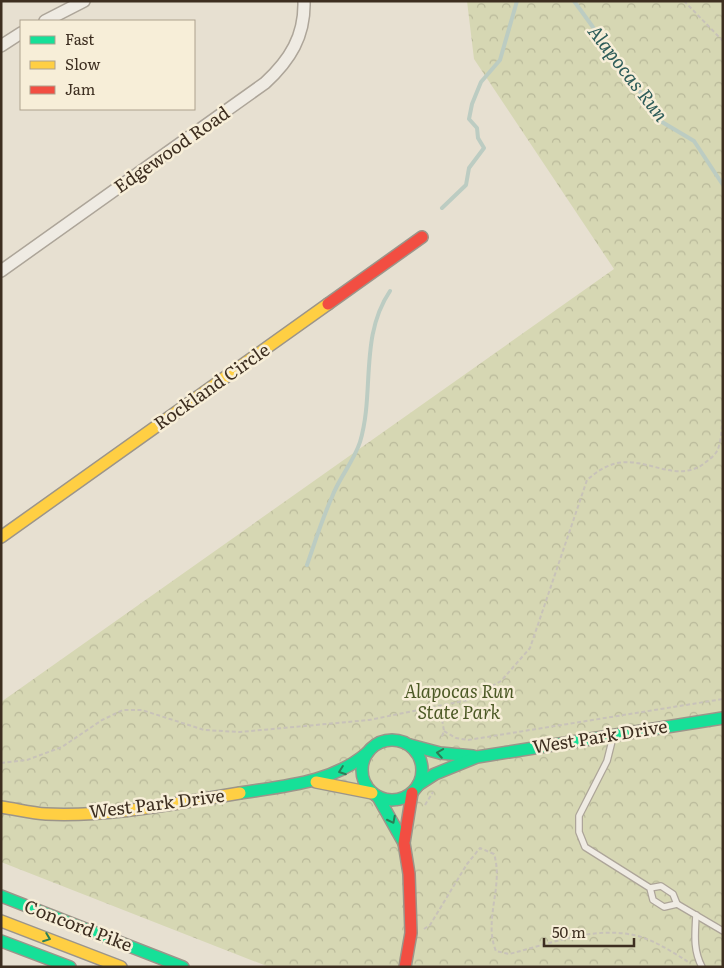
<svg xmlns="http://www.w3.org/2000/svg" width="724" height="968" font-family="Literata,serif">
<defs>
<pattern id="park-crowns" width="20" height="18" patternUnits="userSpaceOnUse" patternTransform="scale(1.25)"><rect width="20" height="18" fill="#d6d7b3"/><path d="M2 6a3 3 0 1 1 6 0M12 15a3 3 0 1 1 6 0" fill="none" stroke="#b9b99a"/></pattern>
</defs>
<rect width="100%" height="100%" fill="#e7e0d1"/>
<polygon fill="url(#park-crowns)" points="467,1 723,1 723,967 269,967 1,862 1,702 614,269 474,59"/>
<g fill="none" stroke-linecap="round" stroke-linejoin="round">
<g stroke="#bcccc2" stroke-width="4">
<polyline points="574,1 662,122 694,141 723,185"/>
<polyline points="442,208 466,185 469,168 484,148 478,138 477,128 469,119 472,104 481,82 500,60 517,1"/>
<path d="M307,565C315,542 322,519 332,497C339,478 354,461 360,442C375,392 359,337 390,291"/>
</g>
<defs>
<g id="lane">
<polyline points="613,737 607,761 579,816 579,832 585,847 650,888 661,886 673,894 677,904 664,907 653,900 650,888"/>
<polyline points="677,904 723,931"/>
<path d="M696,915C695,934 693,950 702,967"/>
</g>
<g id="street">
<polyline points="45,21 84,1"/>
<polyline points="1,46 21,33"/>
<path d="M1,271L265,83C290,60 305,36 304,1"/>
</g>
<g id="fast">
<circle cx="392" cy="770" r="30"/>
<polyline points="410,745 440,753 473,756"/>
<polyline points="418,785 435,774 477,757 723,718"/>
<path d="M240,793C284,786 332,783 367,753"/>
<polyline points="378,797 404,843"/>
<polyline points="1,896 183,967"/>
<polyline points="1,941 70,967"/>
</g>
<g id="slow">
<polyline points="1,537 328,304"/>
<polyline points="316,782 372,793"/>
<path d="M1,807C16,809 31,813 46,814C111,817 177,803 240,793"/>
<polyline points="1,921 121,967"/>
</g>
<g id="jam">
<polyline points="328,304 422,237"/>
<polyline points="405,967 411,933 409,874 404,843 412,793"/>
</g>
</defs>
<use href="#lane" stroke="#ada599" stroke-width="8"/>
<use href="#street" stroke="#ada599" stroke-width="14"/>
<use href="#fast" stroke="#9c958a" stroke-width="14"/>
<use href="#slow" stroke="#9c958a" stroke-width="14"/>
<use href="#jam" stroke="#9c958a" stroke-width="14"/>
<g stroke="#c8c2b9" stroke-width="2" stroke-dasharray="4 2.5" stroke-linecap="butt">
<polyline points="684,1 723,41"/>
<polyline points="440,707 444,731 441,739"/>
<polyline points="444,731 456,738 468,740 723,699"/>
<path d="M1,763L27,760L62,747L102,720L123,710H142L204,730L240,732L369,720L468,700L501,681L530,648L587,480C596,472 605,466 617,463C648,457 678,485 706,462C710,459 715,455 717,451C722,441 721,427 723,417"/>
<polyline points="425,805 433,792"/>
<path d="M424,929L430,925L467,864L480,848L494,854C504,886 483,920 496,951L509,954C550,944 595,925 638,936C656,941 674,953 690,963"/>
</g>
<use href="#lane" stroke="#efebe3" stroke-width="5.5"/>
<use href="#street" stroke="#efebe3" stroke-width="11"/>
<use href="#fast" stroke="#16e098" stroke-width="11"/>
<use href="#slow" stroke="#ffcf43" stroke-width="11"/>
<use href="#jam" stroke="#f24e42" stroke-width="11"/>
</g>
<defs><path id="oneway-chevron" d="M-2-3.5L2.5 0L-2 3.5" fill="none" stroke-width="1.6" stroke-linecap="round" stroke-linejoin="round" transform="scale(1.25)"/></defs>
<g stroke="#2b7e56">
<use href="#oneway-chevron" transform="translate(440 753) rotate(-171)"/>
<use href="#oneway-chevron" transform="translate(342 771) rotate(160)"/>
<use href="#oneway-chevron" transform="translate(392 820) rotate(63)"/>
<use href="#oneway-chevron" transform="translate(47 938) rotate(21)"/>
</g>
<g text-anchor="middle" stroke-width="5" stroke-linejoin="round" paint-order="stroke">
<g font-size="18" fill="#3d2e20" stroke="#f7eed8">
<text transform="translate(172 150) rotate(-35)" y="6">Edgewood Road</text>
<text transform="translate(212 387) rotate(-35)" y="6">Rockland Circle</text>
<text transform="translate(600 737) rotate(-9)" y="6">West Park Drive</text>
<text transform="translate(157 804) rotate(-7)" y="6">West Park Drive</text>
<text transform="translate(78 926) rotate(21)" y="6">Concord Pike</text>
</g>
<g font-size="18" font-style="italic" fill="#4d5a26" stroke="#f7eed8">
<text x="459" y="698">Alapocas Run<tspan x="459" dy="21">State Park</tspan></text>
</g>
<g font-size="19" font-style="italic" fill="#2f5d5a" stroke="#f7eed8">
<text transform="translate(628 73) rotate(52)" y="7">Alapocas Run</text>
</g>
</g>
<rect width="724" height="968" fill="none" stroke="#3d2e20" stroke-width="5"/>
<rect x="20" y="20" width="175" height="90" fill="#f7eed8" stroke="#ada18e"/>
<rect x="30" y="36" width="25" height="8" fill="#16e098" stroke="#ada18e"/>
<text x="65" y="45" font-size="15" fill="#3d2e20">Fast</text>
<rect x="30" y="61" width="25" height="8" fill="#ffcf43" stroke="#ada18e"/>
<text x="65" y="70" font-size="15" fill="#3d2e20">Slow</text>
<rect x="30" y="86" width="25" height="8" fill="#f24e42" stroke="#ada18e"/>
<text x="65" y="95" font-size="15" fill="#3d2e20">Jam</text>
<path d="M544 938v8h90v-8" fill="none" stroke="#3d2e20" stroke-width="2.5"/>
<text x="552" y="938" font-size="15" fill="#3d2e20" stroke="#f7eed8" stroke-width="4" paint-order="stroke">50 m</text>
</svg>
